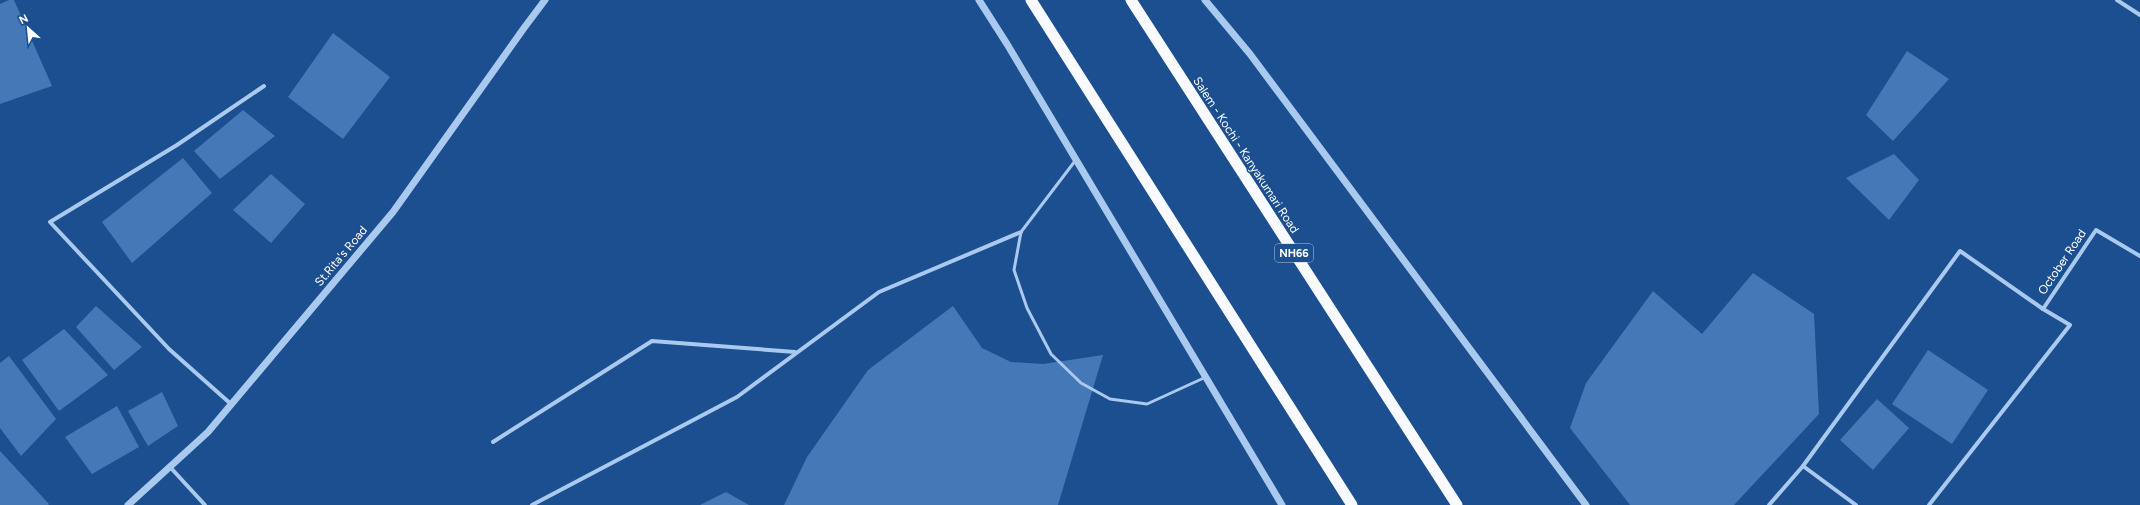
<svg xmlns="http://www.w3.org/2000/svg" width="2140" height="505" font-family="Figtree,sans-serif">
<rect width="100%" height="100%" fill="#1b4f8f"/>
<g fill="#4478b7">
<polygon points="9,0 14,0 52,86 0,104 0,4"/>
<polygon points="333,33 390,77 343,139 288,97"/>
<polygon points="1907,51 1949,79 1893,141 1866,115"/>
<polygon points="243,110 275,136 220,179 194,151"/>
<polygon points="1894,154 1919,180 1889,220 1846,178"/>
<polygon points="183,158 212,193 132,263 102,222"/>
<polygon points="271,174 305,204 271,243 233,210"/>
<polygon points="1753,273 1814,314 1819,414 1734,505 1630,505 1570,428 1586,383 1653,291 1702,334"/>
<polygon points="96,306 142,347 114,370 76,327"/>
<polygon points="953,306 982,348 1011,362 1043,364 1103,355 1058,505 784,505 807,457 868,370"/>
<polygon points="64,329 108,375 59,411 22,360"/>
<polygon points="1928,350 1988,390 1952,444 1892,404"/>
<polygon points="9,356 56,419 21,456 0,428 0,363"/>
<polygon points="162,392 178,426 148,446 128,411"/>
<polygon points="1877,399 1909,428 1873,470 1840,440"/>
<polygon points="117,406 139,447 92,474 65,437"/>
<polygon points="0,451 49,504 48,505 0,505"/>
<polygon points="726,492 749,505 700,505"/>
</g>
<g fill="none" stroke-linecap="round" stroke-linejoin="round">
<polyline stroke="#a9c9ee" stroke-width="3" points="1075,161 1021,232 1014,270 1027,308 1051,354 1081,383 1110,399 1147,404 1206,377"/>
<g stroke="#a9c9ee" stroke-width="4">
<polyline points="2117,0 2140,15"/>
<polyline points="2043,309 2096,230 2140,256"/>
<polyline points="232,405 169,349 50,222 177,145 264,86"/>
<polyline points="493,442 652,341 795,352"/>
<polyline points="1803,466 1960,251 2043,309 2070,325 1929,505"/>
<polyline points="170,467 205,505"/>
<polyline points="532,505 737,397 879,292 1021,232"/>
<polyline points="1769,505 1803,466 1856,505"/>
</g>
<g stroke="#a9c9ee" stroke-width="7">
<polyline points="979,0 1007,44 1282,505"/>
<polyline points="1205,0 1250,54 1586,505"/>
<polyline points="128,505 208,432 393,212 524,28 545,0"/>
</g>
<g stroke="#f8faff" stroke-width="11">
<polyline points="1031,0 1352,505"/>
<polyline points="1131,0 1457,505"/>
</g>
</g>
<g text-anchor="middle" stroke-width="3" stroke-linejoin="round" paint-order="stroke">
<rect fill="#1b4f8f" stroke="#bbcadd" stroke-width="1" x="1275" y="244" width="38" height="18" rx="3"/>
<g font-size="11" font-weight="bold" fill="#fff">
<text x="1294" y="257">NH66</text>
</g>
<g font-size="12" fill="#fff" stroke="#1b4f8f">
<text transform="translate(1246 155) rotate(57)" y="4">Salem - Kochi - Kanyakumari Road</text>
<text transform="translate(341 256) rotate(-50)" y="4">St.Rita's Road</text>
<text transform="translate(2062 262) rotate(-56)" y="4">October Road</text>
</g>
</g>
<g transform="translate(28 28) rotate(333)" stroke="#1b4f8f" stroke-width="3" paint-order="stroke">
<path d="M0-3L7 15L0 10L-7 15Z" fill="#ffffff"/>
<text y="-6" font-size="11" font-weight="bold" text-anchor="middle" fill="#ffffff">N</text>
</g>
</svg>
